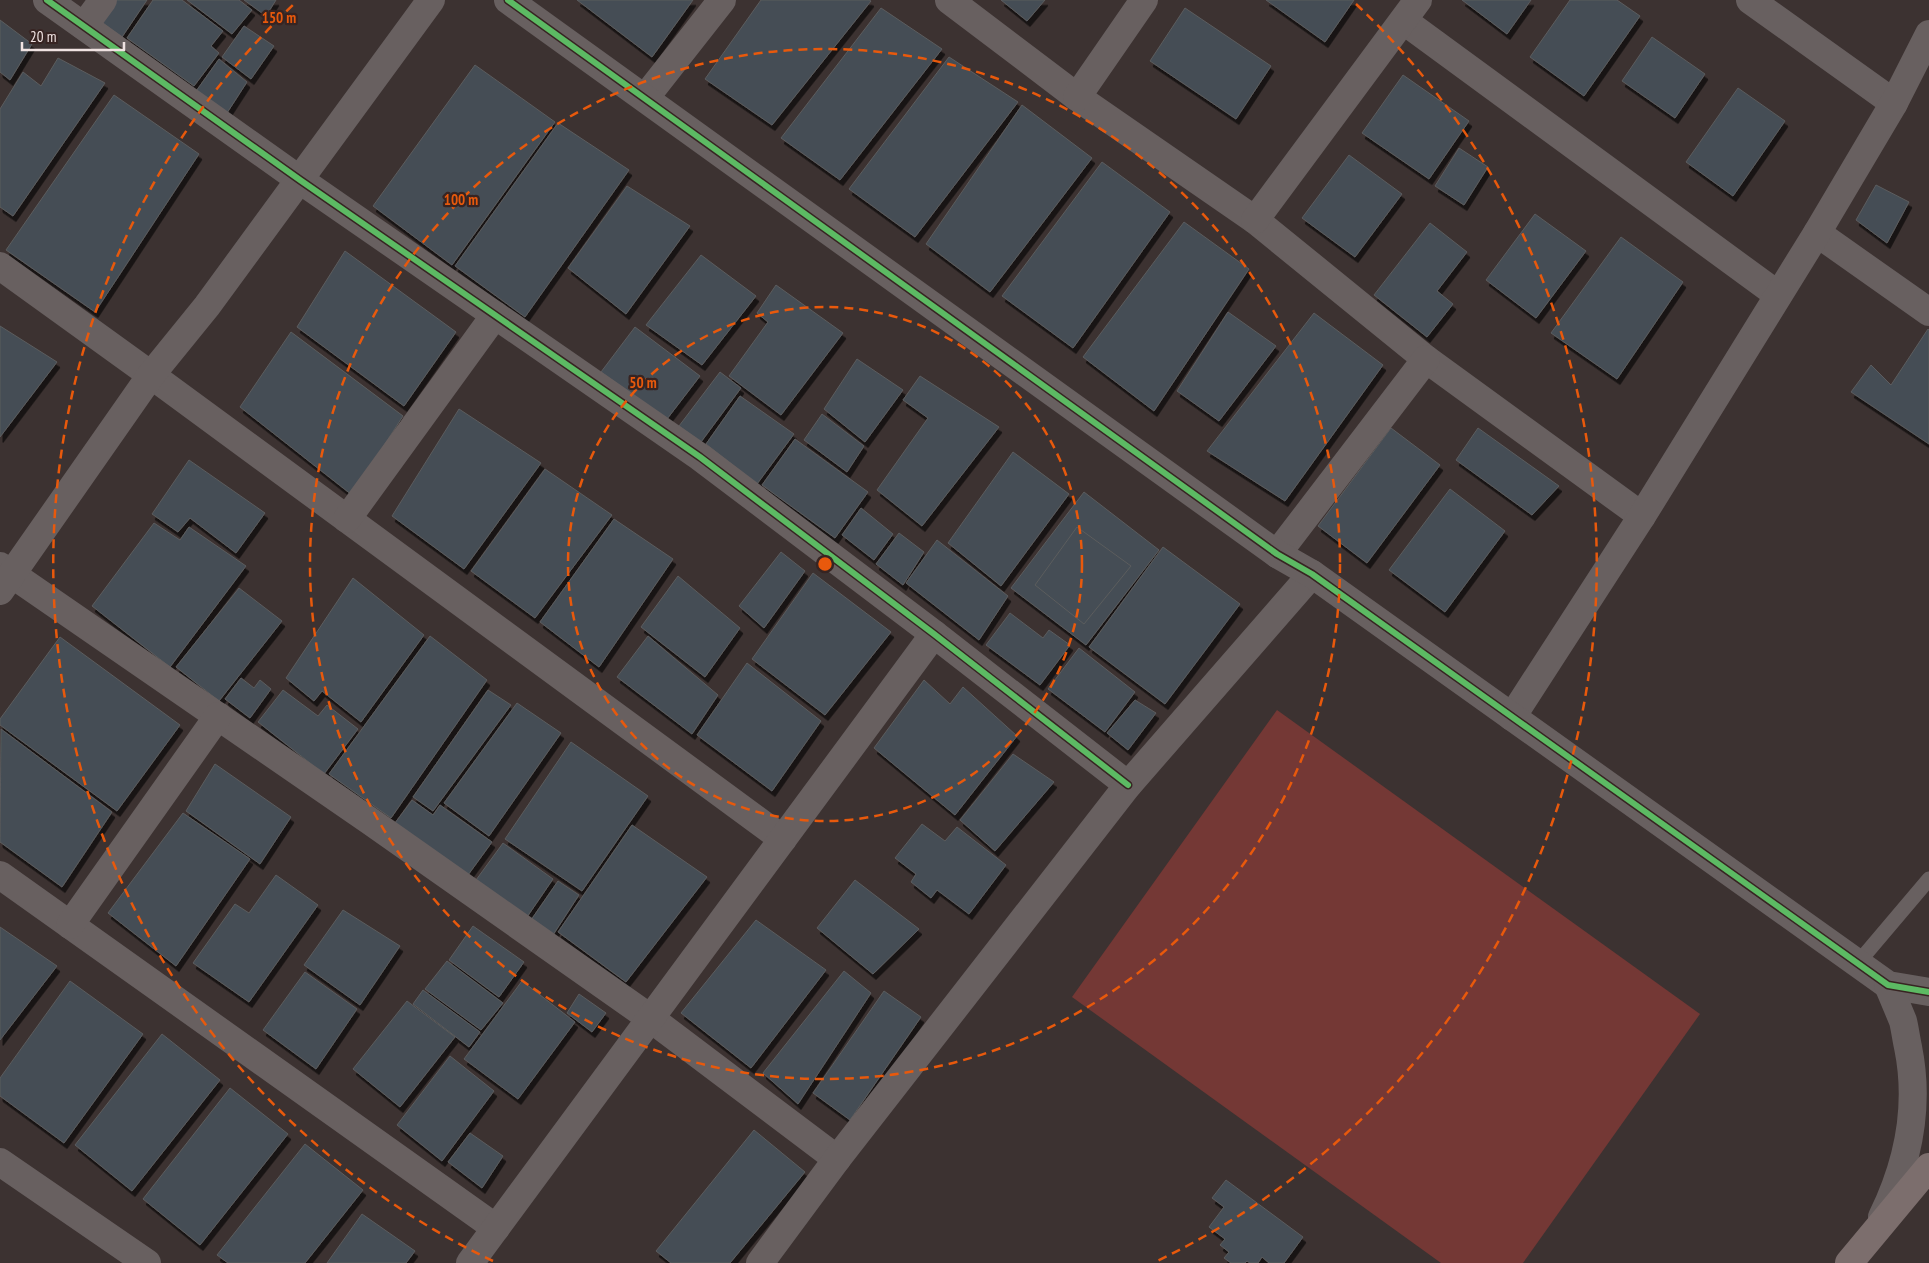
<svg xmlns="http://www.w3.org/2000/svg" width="1929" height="1263" font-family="'PT Sans Narrow',sans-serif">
<defs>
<filter id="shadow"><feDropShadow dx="3" dy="5.5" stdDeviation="0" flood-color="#0009"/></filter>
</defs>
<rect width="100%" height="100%" fill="#3c3231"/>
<polygon fill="#743835" points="1277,710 1700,1014 1523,1263 1441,1263 1072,997"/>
<g fill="#444e54" stroke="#5c5c5e" filter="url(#shadow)">
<polygon points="108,0 147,0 122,37 96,18"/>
<polygon points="153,0 182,0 223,31 211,46 219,53 194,86 127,38"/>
<polygon points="187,0 239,0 252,10 232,34"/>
<polygon points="244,0 276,0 266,16"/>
<polygon points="577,0 693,0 652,57"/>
<polygon points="761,0 869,0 871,1 772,125 705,79"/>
<polygon points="1001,0 1045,0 1027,21"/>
<polygon points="1266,0 1354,0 1325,42"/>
<polygon points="1462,0 1531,0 1507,34"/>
<polygon points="1570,0 1617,0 1640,16 1584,96 1530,57"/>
<polygon points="881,8 942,49 840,180 781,138"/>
<polygon points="1185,8 1271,66 1236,119 1150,61"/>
<polygon points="0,20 32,44 10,80 0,72"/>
<polygon points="244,26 274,46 251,79 222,57"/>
<polygon points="1652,37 1705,74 1675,118 1622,81"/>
<polygon points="949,57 1018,102 915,237 849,189"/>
<polygon points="58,58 105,83 13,216 0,207 0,109 23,72 41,86"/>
<polygon points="219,59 247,82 225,116 194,94"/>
<polygon points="475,65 555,122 452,265 373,206"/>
<polygon points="1403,75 1469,121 1429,179 1362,133"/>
<polygon points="1738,88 1785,121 1733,196 1686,162"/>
<polygon points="114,95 199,154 95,312 6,250"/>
<polygon points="1022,105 1092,158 990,292 926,244"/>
<polygon points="558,123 629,170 525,317 455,266"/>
<polygon points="1459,148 1488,167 1464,205 1435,186"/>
<polygon points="1349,155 1402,194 1355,257 1302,218"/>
<polygon points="1102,162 1170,212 1073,348 1002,296"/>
<polygon points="1876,185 1909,202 1887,243 1856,220"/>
<polygon points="627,186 690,226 626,314 568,268"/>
<polygon points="1535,214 1586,251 1536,318 1486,280"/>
<polygon points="1184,222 1249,269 1154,411 1083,357"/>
<polygon points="1430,223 1467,252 1437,291 1453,304 1427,337 1374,295"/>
<polygon points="1621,237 1683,282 1617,379 1551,333"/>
<polygon points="345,251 456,332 404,406 297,327"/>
<polygon points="701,255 756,296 702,365 646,325"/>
<polygon points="776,285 843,333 781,415 729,376 768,322 757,313"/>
<polygon points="1228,312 1276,346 1219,421 1177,391"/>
<polygon points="1314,313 1383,365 1285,501 1207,451"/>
<polygon points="0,326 57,362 0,437"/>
<polygon points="635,327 700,376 667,419 601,372"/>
<polygon points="1928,329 1929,330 1929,444 1851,392 1871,365 1891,385"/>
<polygon points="291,332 403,416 352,495 240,407"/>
<polygon points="857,359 903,390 865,442 824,409"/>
<polygon points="720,372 741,388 701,442 679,426"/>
<polygon points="920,376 999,427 922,526 877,490 928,418 903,400"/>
<polygon points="740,396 794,434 757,484 706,444"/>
<polygon points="459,409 541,463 464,569 392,516"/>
<polygon points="822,414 864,446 847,472 804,440"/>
<polygon points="1391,428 1440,465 1367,563 1318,526"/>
<polygon points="1478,428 1559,486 1532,515 1456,460"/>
<polygon points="795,439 868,492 835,538 762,485"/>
<polygon points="1013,452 1069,494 1001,586 948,543"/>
<polygon points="189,460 265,513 236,553 190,518 178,532 152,514"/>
<polygon points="545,469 612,515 535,618 471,571"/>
<polygon points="1450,489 1505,531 1445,612 1389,570"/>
<polygon points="1084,492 1159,550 1086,645 1011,588"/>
<polygon points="861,508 893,534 874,560 842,535"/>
<polygon points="614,519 673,559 599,667 540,622"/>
<polygon points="154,523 180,540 189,527 246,566 170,667 92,606"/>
<polygon points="1077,527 1131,566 1084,624 1035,585"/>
<polygon points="899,533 924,552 903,585 876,564"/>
<polygon points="937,540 1008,596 979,640 906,583"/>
<polygon points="1163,547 1240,604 1165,704 1089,647"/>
<polygon points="781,552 805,571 764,628 739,606"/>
<polygon points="813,573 891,632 825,715 752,659"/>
<polygon points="678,576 740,628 705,677 641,627"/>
<polygon points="353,578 424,635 361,722 322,691 314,701 286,678"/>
<polygon points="239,588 282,621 219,701 176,667"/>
<polygon points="1010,613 1043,638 1049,630 1070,645 1040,685 986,645"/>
<polygon points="430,636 487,680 391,818 329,774"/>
<polygon points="648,636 718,695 692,734 617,677"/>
<polygon points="60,637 180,725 117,811 0,725 0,719"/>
<polygon points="1079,648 1135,692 1105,732 1048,689"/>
<polygon points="747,663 821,721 772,791 697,735"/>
<polygon points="241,678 254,688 260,680 271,689 250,718 225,699"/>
<polygon points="924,680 950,704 963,687 1017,736 955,815 874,748"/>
<polygon points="283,690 318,716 327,705 358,729 324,774 258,722"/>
<polygon points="488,690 511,705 433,811 413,797"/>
<polygon points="1135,700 1156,713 1128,750 1107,733"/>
<polygon points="517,703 561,733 489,836 444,803"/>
<polygon points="1,729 112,812 62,887 0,842"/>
<polygon points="571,742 648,796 582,891 505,839"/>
<polygon points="1013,754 1054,782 995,851 960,820"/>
<polygon points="215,764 291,817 260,864 186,811"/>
<polygon points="412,800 433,815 440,805 492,842 468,875 395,823"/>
<polygon points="183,813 250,859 176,966 108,913"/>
<polygon points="922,824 945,841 957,827 1006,865 969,914 937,890 931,898 911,882 916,874 895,858"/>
<polygon points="632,825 707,877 626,982 558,932"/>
<polygon points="503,843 553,879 527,917 476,880"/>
<polygon points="276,875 318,905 249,1002 193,963 235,904 249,913"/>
<polygon points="855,880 919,929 873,974 817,928"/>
<polygon points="558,881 579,895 553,935 531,920"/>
<polygon points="343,910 400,946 360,1005 304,965"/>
<polygon points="756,920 826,970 751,1068 681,1013"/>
<polygon points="473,926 524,962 499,997 449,960"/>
<polygon points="0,927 57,966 0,1040"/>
<polygon points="447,961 503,1003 481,1030 425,989"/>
<polygon points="844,971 871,993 798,1104 763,1073"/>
<polygon points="305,972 357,1009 316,1069 263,1030"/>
<polygon points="70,981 143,1034 64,1143 0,1096 0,1078"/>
<polygon points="522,981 575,1022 518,1099 464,1059"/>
<polygon points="423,990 480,1032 469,1047 413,1004"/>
<polygon points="884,991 921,1017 850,1120 813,1093"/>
<polygon points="579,994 606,1013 592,1032 567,1013"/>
<polygon points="407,1001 455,1037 400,1107 353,1069"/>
<polygon points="162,1034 220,1080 132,1191 75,1145"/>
<polygon points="450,1056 494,1091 442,1161 397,1125"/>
<polygon points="230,1088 288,1134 200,1245 143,1199"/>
<polygon points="754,1130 805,1172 730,1263 671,1263 656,1251"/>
<polygon points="470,1133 503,1156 482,1188 448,1162"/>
<polygon points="305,1144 363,1190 305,1263 228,1263 217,1255"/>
<polygon points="1226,1180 1303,1237 1284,1263 1269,1263 1262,1257 1258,1263 1250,1263 1247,1261 1245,1263 1231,1263 1224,1258 1229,1252 1220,1245 1225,1239 1209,1227 1224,1207 1212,1198"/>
<polygon points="362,1214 415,1251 406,1263 327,1263"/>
</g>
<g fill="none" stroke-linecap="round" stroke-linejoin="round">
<polyline stroke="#686060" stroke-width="15" points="1857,964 1929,879"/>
<g stroke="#686060" stroke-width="28">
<polyline points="47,0 300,180 700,457 934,634 1128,785"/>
<polyline points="949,0 1077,97 1255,220 1426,359 1642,516"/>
<polyline points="1750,0 1894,103"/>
<polyline points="1404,21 1778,295"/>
<polyline points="84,26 103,0"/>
<polyline points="1077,97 1144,0"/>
<polyline points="645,98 722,0"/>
<polyline points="1255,220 1418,0"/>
<polyline points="1817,233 1929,312"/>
<polyline points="0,266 151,375 783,839"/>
<polyline points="347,519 495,315"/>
<polyline points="1277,554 1426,359"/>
<polyline points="0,566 370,821 650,1018 837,1159"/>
<polyline points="0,591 151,375 207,306 431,0"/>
<polyline points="1512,717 1642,516 1817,233 1894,103 1929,34"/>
<polyline points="0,875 496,1228"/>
<polyline points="70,925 218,716"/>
<polyline points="0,1162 147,1263"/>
<polyline points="470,1263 934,634"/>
<polyline points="760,1263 837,1159 1128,785 1312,574"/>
</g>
<g stroke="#686060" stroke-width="28">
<polyline points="508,0 1277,554 1312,574 1888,985 1929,992"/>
<path d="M1882,1217C1908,1164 1920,1106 1908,1047C1906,1038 1905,1029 1903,1021C1898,1009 1893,997 1888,985"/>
</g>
<polyline stroke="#7c6e6d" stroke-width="28" points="1849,1263 1929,1167"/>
<defs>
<g id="cycleway">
<polyline points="47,0 300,180 700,457 934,634 1128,785"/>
<polyline points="508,0 1277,554 1312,574 1888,985 1929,992"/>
</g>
</defs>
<use href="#cycleway" stroke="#372422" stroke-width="9"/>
<use href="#cycleway" stroke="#5cba63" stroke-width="6"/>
</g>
<g fill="none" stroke="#e8590c" stroke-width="2.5" stroke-dasharray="9 6">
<circle cx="825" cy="564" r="257"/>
<circle cx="825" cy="564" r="515"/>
<path d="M493 1261A772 772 0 0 1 294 4M1356 4A772 772 0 0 1 1157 1261"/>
</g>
<circle cx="825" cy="564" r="8" fill="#e8590c" stroke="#372422" stroke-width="2.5"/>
<g font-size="15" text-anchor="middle" font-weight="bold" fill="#e8590c" stroke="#372422" stroke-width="4.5" stroke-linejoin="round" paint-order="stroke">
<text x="279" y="23">150 m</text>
<text x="461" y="205">100 m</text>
<text x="643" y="388">50 m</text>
</g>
<path d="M22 42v8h102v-8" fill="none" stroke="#f0e3e2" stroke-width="2.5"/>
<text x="30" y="42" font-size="15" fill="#f0e3e2" stroke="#372422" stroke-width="4" paint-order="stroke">20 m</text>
</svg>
